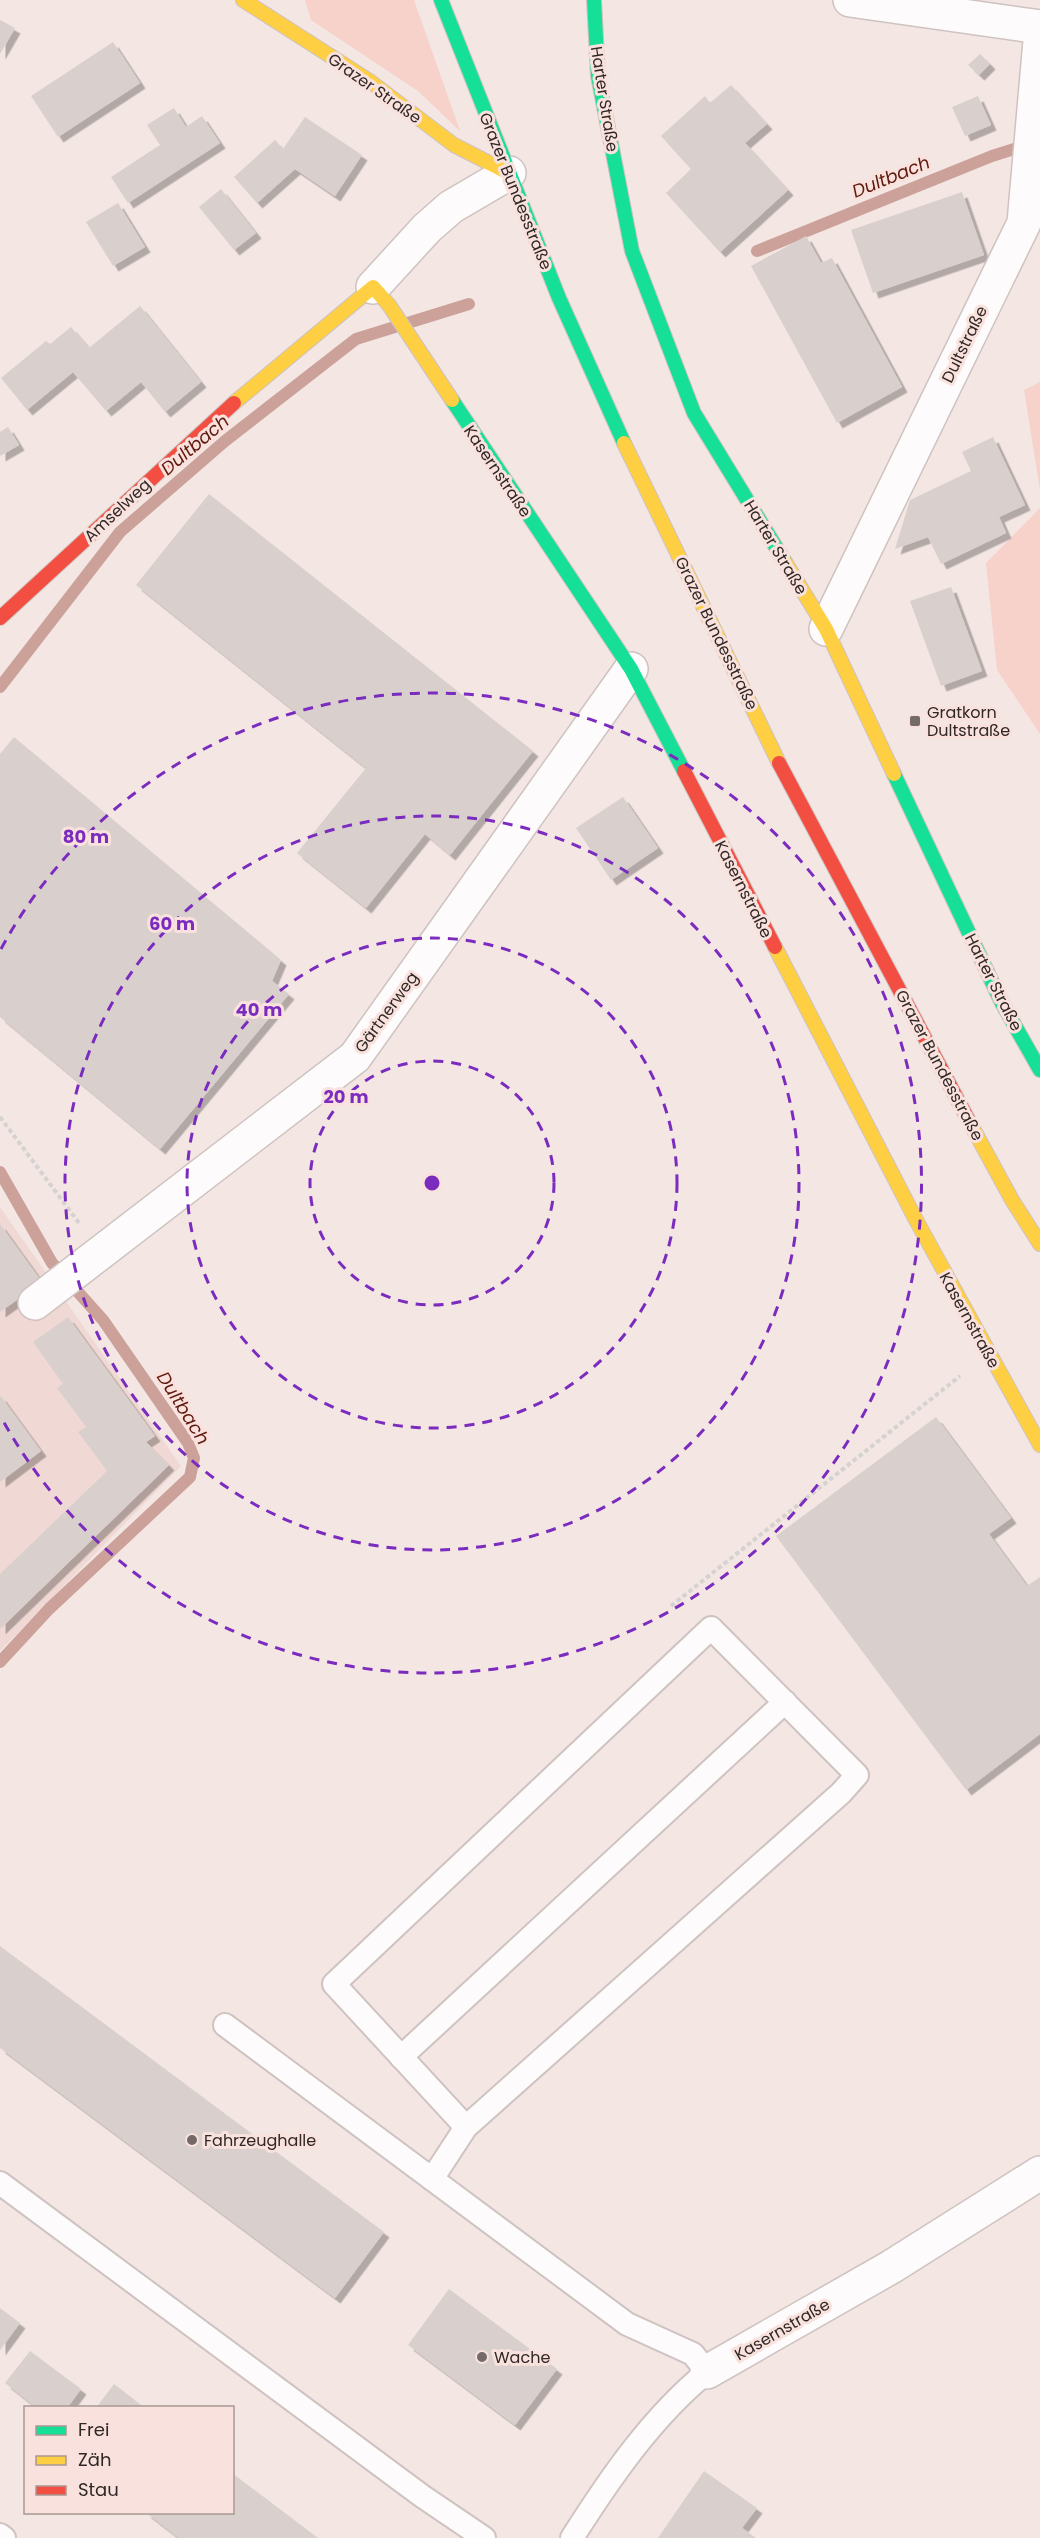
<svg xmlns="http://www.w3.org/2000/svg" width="1040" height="2538" font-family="Poppins,sans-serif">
<defs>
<filter id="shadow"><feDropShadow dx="5.5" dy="5.5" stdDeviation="0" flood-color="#0004"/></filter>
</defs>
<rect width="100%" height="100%" fill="#f3e6e3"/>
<polygon fill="#f0d9d4" points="0,1207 181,1466 0,1651"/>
<g fill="#f7d2ca">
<polygon points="305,0 414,0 460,131 418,91 311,20"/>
<polygon points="1040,382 1040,490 1024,390"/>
<polygon points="1040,508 1040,734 997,670 986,563"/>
</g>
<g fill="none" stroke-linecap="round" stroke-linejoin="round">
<g stroke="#cca199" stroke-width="12">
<polyline points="757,251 992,156 1027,145"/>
<polyline points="0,687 120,532 225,441 356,339 469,304"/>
<polyline points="0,1172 52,1263 103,1320 188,1443 194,1458 190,1477 49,1609 0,1662"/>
</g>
</g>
<g fill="#d9d0cd" filter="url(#shadow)">
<polygon points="0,20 15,28 0,54"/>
<polygon points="113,42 140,83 58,137 31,96"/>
<polygon points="980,54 990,64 979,75 968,65"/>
<polygon points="731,85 767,124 745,143 788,190 720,252 666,193 691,169 661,136 705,96 710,103"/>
<polygon points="978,96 991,125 965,136 952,107"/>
<polygon points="174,108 186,127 202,116 220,143 128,203 111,177 160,145 147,125"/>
<polygon points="305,117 362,155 335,196 295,169 257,203 234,177 275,140 283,149"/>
<polygon points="221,189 256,233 234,250 199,207"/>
<polygon points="962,192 984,255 873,293 851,230"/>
<polygon points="118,203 145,247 113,266 86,222"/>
<polygon points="806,236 821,263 832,258 902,387 837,423 751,266"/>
<polygon points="140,306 201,382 165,412 141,382 106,411 73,372 27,410 1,378 46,341 50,344 71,327 89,348"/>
<polygon points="8,427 19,445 0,456 0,432"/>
<polygon points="993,437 1025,505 999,517 1006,533 941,564 928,537 895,549 910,500 971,471 962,452"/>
<polygon points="209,494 533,751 450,855 425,834 366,908 297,853 366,768 136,585"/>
<polygon points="951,587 982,671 941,686 910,601"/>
<polygon points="14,737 281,960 272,981 289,994 160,1149 0,1017 0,754"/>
<polygon points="623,797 658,848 611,880 576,828"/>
<polygon points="0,1224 42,1282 0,1312"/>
<polygon points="68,1317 155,1436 146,1442 169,1465 0,1629 0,1574 107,1471 78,1432 86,1427 57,1388 63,1384 33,1342"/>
<polygon points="0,1395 41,1451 0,1482"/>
<polygon points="936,1417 1011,1518 989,1534 1027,1586 1040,1577 1040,1734 966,1790 776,1536"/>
<polygon points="0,1946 384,2232 335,2298 0,2048"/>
<polygon points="449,2289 557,2369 515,2425 408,2345"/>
<polygon points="0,2308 20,2323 0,2350"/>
<polygon points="30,2351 81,2389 67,2408 37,2408 5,2383"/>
<polygon points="114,2384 145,2408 96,2408"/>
<polygon points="704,2471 757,2508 742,2528 756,2538 658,2538"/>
<polygon points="232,2473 318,2538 179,2538 145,2512 232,2512"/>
</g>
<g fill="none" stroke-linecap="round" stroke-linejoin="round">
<defs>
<g id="lane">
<path d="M225,2025L627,2324L693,2354L707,2372C652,2417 610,2478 572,2538"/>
<polyline points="401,2057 785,1702"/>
<polyline points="432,2179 466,2127 334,1984 711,1628 857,1775 841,1793 466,2127"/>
<polyline points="0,2183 422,2496 484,2538"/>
<polyline points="0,2535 4,2538"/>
</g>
<g id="street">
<polyline points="850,0 1040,27"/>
<polyline points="373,287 427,228 451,207 509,173"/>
<polyline points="826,629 1024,223 1040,41"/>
<polyline points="35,1303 355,1057 631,669"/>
<polyline points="707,2372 891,2267 1040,2173"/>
</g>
<g id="fast">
<polyline points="441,0 559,298 624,443"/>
<polyline points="594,0 598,76 632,251 694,413 785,562"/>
<polyline points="452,400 631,669 684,771"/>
<polyline points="894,774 1002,1003 1040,1070"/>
</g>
<g id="slow">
<polyline points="243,0 371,82 454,145 509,173"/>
<polyline points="248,3 250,0"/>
<polyline points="234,403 373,287 389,305 452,400"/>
<polyline points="624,443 779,763"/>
<polyline points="785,562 826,629 894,774"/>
<polyline points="775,947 916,1220 1040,1445"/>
<polyline points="970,1123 1012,1200 1040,1244"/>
</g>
<g id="jam">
<polyline points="0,618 234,403"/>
<polyline points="779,763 970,1123"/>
<polyline points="684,771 775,947"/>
</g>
</defs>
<use href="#lane" stroke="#cec3c1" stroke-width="26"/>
<use href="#street" stroke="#cec3c1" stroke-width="36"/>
<use href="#fast" stroke="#cec3c1" stroke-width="16"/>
<use href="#slow" stroke="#cec3c1" stroke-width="16"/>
<use href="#jam" stroke="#cec3c1" stroke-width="16"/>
<g stroke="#d6d2d1" stroke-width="4" stroke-dasharray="4.5 3" stroke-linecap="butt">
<polyline points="0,1117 79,1223"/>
<polyline points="671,1606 960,1376"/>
</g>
<use href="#lane" stroke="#fdfbfb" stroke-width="22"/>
<use href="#street" stroke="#fdfbfb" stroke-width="33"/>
<use href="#fast" stroke="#16e098" stroke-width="14"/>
<use href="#slow" stroke="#ffcf43" stroke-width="14"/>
<use href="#jam" stroke="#f24e42" stroke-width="14"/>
</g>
<g fill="none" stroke="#7b2cbf" stroke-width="3" stroke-dasharray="10 8">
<circle cx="432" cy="1183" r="122"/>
<circle cx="432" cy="1183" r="245"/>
<circle cx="432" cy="1183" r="367"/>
<path d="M1 949A490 490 0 1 1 1 1417"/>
</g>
<g fill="#746a68" stroke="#f9e2dd" stroke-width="2">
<rect x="909" y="715" width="12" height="12" rx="3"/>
<circle cx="192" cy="2140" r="6"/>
<circle cx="482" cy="2357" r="6"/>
</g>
<g text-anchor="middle" stroke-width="6" stroke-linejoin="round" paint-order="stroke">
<g font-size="16" fill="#302826" stroke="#f9e2dd">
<text transform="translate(375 88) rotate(35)" y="6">Grazer Straße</text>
<text transform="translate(605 99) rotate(81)" y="6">Harter Straße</text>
<text transform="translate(516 191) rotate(68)" y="6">Grazer Bundesstraße</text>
<text transform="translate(964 344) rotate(-64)" y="6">Dultstraße</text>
<text transform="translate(498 471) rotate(56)" y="6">Kasernstraße</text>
<text transform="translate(117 510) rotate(-43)" y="6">Amselweg</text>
<text transform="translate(776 547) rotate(59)" y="6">Harter Straße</text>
<text transform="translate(717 633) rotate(64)" y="6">Grazer Bundesstraße</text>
<text transform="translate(744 889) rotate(63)" y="6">Kasernstraße</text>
<text transform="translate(994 982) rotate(63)" y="6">Harter Straße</text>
<text transform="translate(386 1012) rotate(-54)" y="6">Gärtnerweg</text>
<text transform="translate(940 1065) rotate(62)" y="6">Grazer Bundesstraße</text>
<text transform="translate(970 1320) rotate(61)" y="6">Kasernstraße</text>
<text transform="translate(782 2329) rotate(-30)" y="6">Kasernstraße</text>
</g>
<g font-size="16" fill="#302826" stroke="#f9e2dd" text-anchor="start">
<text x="927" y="718">Gratkorn<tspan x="927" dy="18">Dultstraße</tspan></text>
<text x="204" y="2146">Fahrzeughalle</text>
<text x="494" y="2363">Wache</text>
</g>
<g font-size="18" font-style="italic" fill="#5f1a0f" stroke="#f9e2dd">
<text transform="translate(891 177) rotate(-22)" y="6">Dultbach</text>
<text transform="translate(195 445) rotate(-40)" y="6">Dultbach</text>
<text transform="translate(183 1408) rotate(58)" y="6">Dultbach</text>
</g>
</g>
<circle cx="432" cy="1183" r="9" fill="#7b2cbf" stroke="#f9e2dd" stroke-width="3"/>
<g font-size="18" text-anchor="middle" font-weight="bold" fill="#7b2cbf" stroke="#f9e2dd" stroke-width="6" stroke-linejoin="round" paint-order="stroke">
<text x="86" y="843">80 m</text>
<text x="172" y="930">60 m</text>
<text x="259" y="1016">40 m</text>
<text x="346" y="1103">20 m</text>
</g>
<rect x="24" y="2406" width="210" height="108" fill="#f9e2dd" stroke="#a99894" stroke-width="1.5"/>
<rect x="36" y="2426" width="30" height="9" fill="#16e098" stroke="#a99894" stroke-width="1.5"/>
<text x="78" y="2436" font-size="18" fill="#302826">Frei</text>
<rect x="36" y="2456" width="30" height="9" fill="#ffcf43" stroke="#a99894" stroke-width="1.5"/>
<text x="78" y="2466" font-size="18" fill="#302826">Zäh</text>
<rect x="36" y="2486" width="30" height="9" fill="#f24e42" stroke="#a99894" stroke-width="1.5"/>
<text x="78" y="2496" font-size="18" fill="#302826">Stau</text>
</svg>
